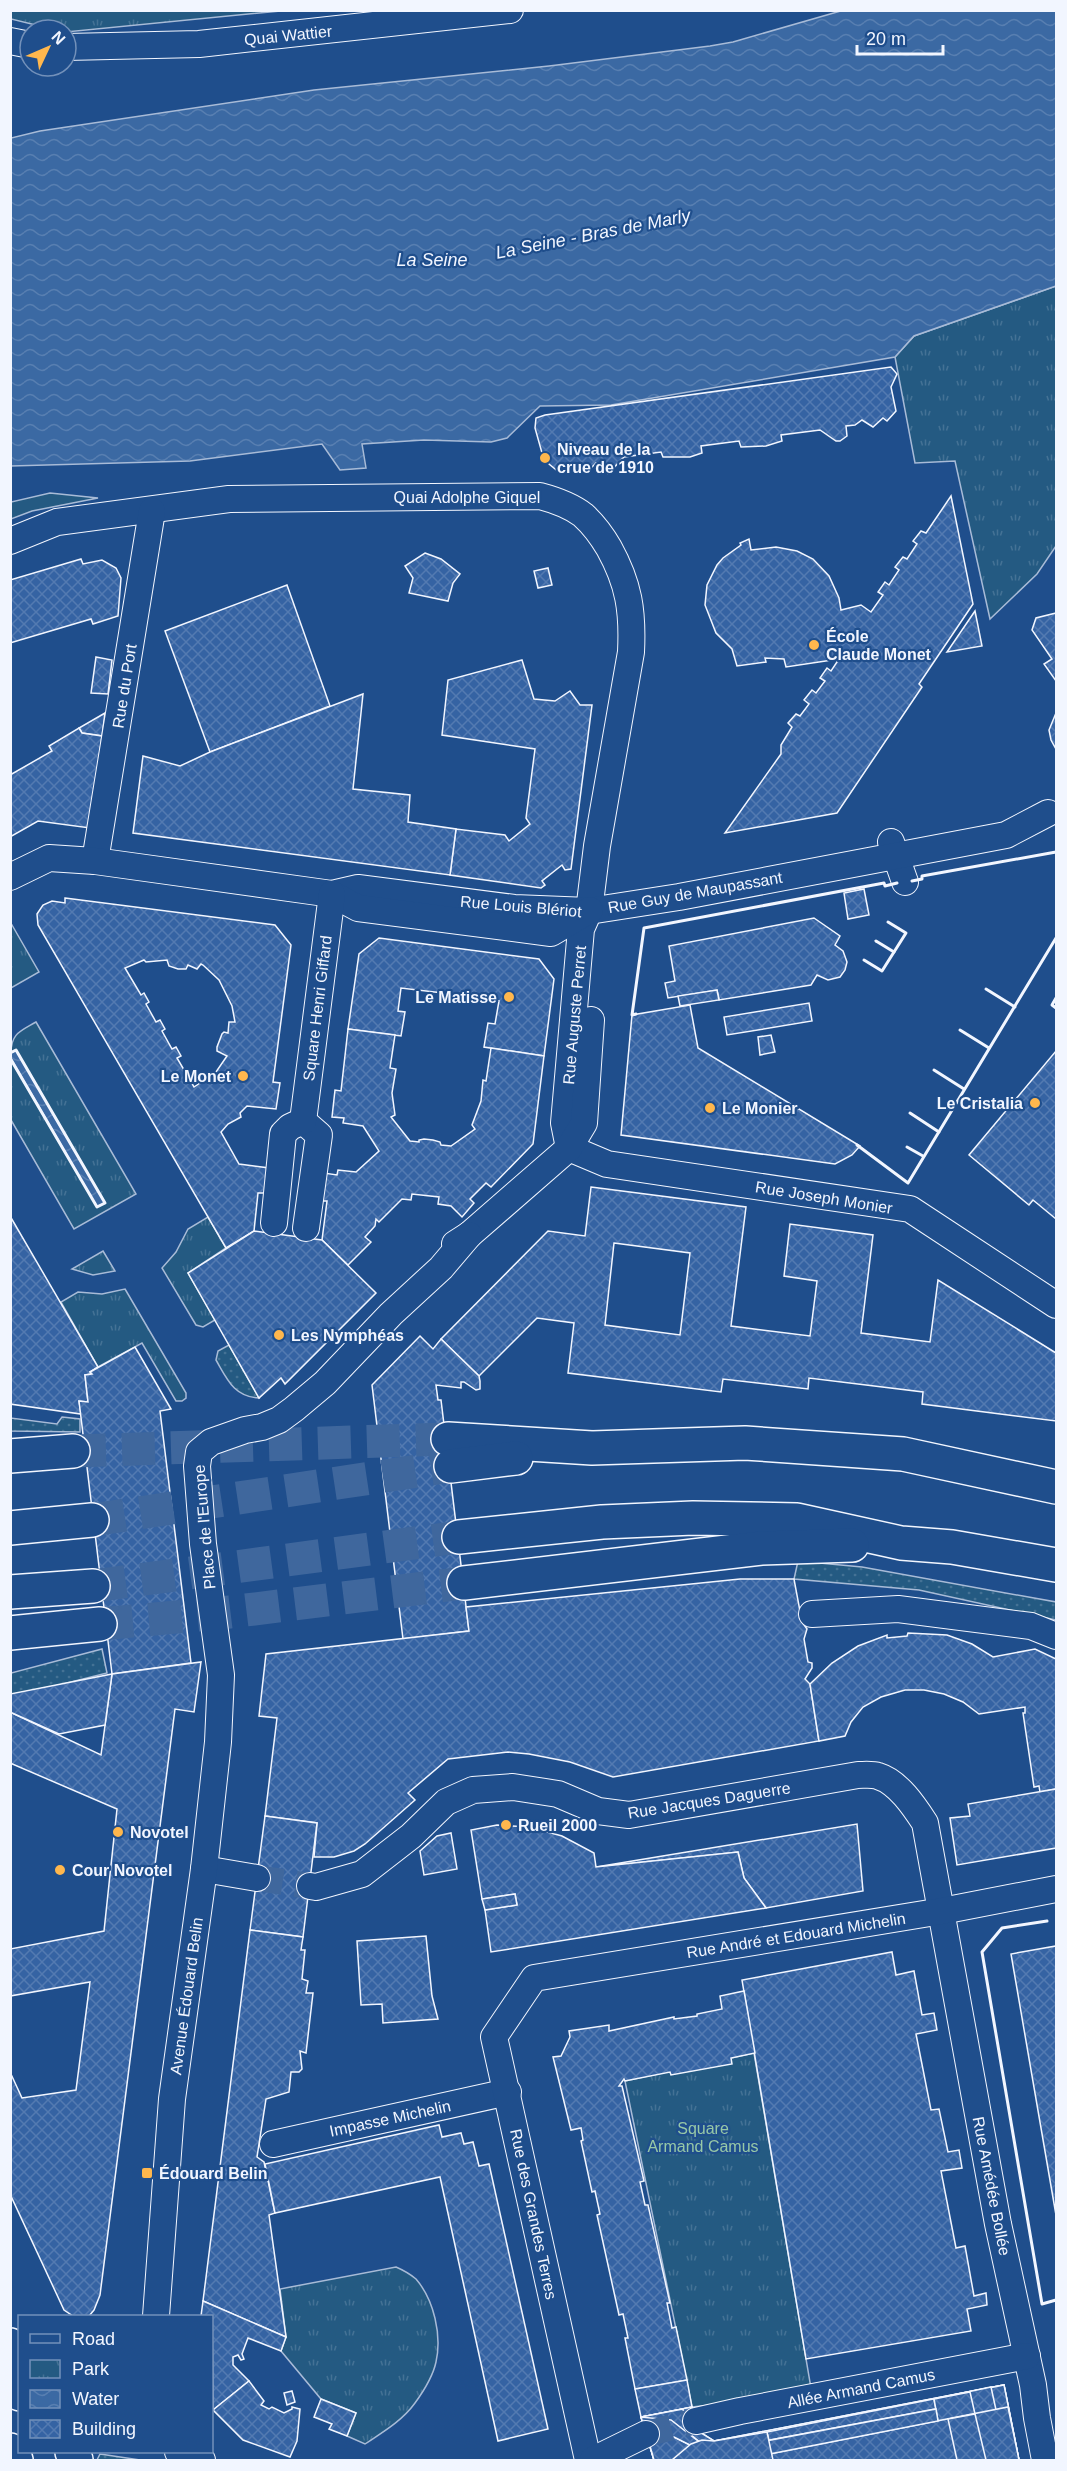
<svg xmlns="http://www.w3.org/2000/svg" width="1067" height="2471" font-family="Arial,sans-serif">
<defs>
<pattern id="grass-dots" width="8" height="8" patternUnits="userSpaceOnUse" patternTransform="scale(1.5)"><rect width="8" height="8" fill="#245a82"/><path d="M2 2h.1M6 6h.1" fill="none" stroke="#447295" stroke-width="1.8" stroke-linecap="round"/></pattern>
<pattern id="park-tufts" width="24" height="20" patternUnits="userSpaceOnUse" patternTransform="scale(1.5)"><rect width="24" height="20" fill="#245a82"/><path d="M3 7l-1-3M5 7V3M7 7l1-3M15 17l-1-3M17 17v-4M19 17l1-3" fill="none" stroke="#447295"/></pattern>
<pattern id="water-waves" width="16" height="10" patternUnits="userSpaceOnUse" patternTransform="scale(1.5)"><rect width="16" height="10" fill="#3b69a3"/><path d="M0 5q4-4 8 0t8 0" fill="none" stroke="#587fb1"/></pattern>
<pattern id="building-cross-hatch" width="8" height="8" patternUnits="userSpaceOnUse" patternTransform="scale(1.5)"><rect width="8" height="8" fill="#3563a3"/><path d="M0 0l8 8M0 8l8-8" fill="none" stroke="#537ab1"/></pattern>
</defs>
<rect width="100%" height="100%" fill="#1f4e8c"/>
<g fill="url(#grass-dots)" stroke="#a8bbd7" stroke-width="1.5">
<path d="M229,1345L259,1398C234,1397 227,1379 216,1360L218,1351Z"/>
<polygon points="62,1417 80,1419 80,1432 11,1431 11,1418 57,1424"/>
<polygon points="798,1561 862,1567 1056,1602 1056,1620 919,1590 794,1579"/>
<polygon points="102,1649 107,1673 11,1697 11,1673"/>
<polygon points="100,2454 140,2460 97,2460"/>
</g>
<g fill="url(#park-tufts)" stroke="#a8bbd7" stroke-width="1.5">
<polygon points="11,10 280,10 280,11 66,32 66,30 56,30 11,19"/>
<polygon points="1056,286 1056,546 1037,574 990,619 955,461 915,463 895,357 914,336"/>
<polygon points="12,925 39,972 11,988 10,926"/>
<path d="M36,1022L136,1194L74,1229L11,1120L10,1058L97,1206L104,1203L16,1050L11,1053C11,1033 21,1031 36,1022Z"/>
<polygon points="208,1217 226,1248 188,1273 215,1320 203,1327 196,1325 162,1268 176,1252 188,1229"/>
<polygon points="103,1251 115,1271 93,1275 72,1269"/>
<polygon points="125,1289 186,1393 186,1398 182,1401 176,1401 142,1343 98,1367 61,1302 78,1292 102,1294"/>
<polygon points="754,2053 812,2394 692,2407 625,2081"/>
<path d="M396,2267C403,2270 410,2274 416,2279C434,2300 442,2335 436,2362C433,2376 423,2392 415,2403C402,2421 383,2432 365,2444L347,2436L356,2413L321,2399L281,2351L286,2337L280,2289Z"/>
</g>
<polygon fill="#245a82" stroke="#a8bbd7" stroke-width="1.5" points="50,493 98,498 32,511 11,519 11,502"/>
<g fill="url(#water-waves)" stroke="#a8bbd7" stroke-width="1.5">
<polygon points="844,10 1056,11 1056,286 914,336 895,357 611,405 540,406 507,438 491,442 424,440 362,444 366,468 340,470 322,444 190,461 11,466 11,138 40,131 314,90 549,66 710,46 733,42"/>
<polygon points="16,1050 105,1203 97,1207 11,1058 11,1053"/>
</g>
<g fill="url(#building-cross-hatch)" stroke="#f2f6ff" stroke-width="1.5" fill-rule="evenodd">
<polygon points="891,367 897,374 891,387 896,411 887,421 883,418 873,427 862,420 855,425 846,426 847,436 840,441 836,441 820,430 781,435 782,441 766,446 741,447 739,441 701,446 702,453 690,457 663,457 661,452 624,457 608,474 596,463 586,473 574,465 567,465 560,473 549,464 542,453 535,428 536,418 545,415"/>
<polygon points="951,496 973,604 919,684 922,687 837,813 725,833 781,754 781,745 792,727 788,723 796,714 800,716 809,704 804,700 812,690 816,693 825,681 820,678 827,668 831,671 839,659 786,667 784,659 765,658 766,662 737,666 732,649 716,633 705,605 707,585 717,565 723,558 741,545 740,543 749,539 751,550 776,547 797,551 813,559 829,576 839,598 841,610 861,605 871,612 883,595 878,592 885,582 889,585 899,570 895,567 903,557 907,559 917,544 913,541 921,531 926,533"/>
<polygon points="425,553 441,559 460,574 453,583 448,601 409,593 413,578 405,566"/>
<polygon points="81,559 83,564 102,560 116,568 121,578 118,616 93,624 91,619 10,643 10,580"/>
<polygon points="548,568 552,585 538,588 534,571"/>
<polygon points="287,585 330,706 210,752 165,631"/>
<polygon points="975,611 982,646 947,652"/>
<polygon points="1056,613 1056,681 1044,664 1052,659 1032,630 1036,618"/>
<polygon points="96,657 112,660 108,694 91,693"/>
<polygon points="522,660 534,699 555,701 570,691 580,705 592,705 571,869 565,870 562,865 542,881 545,885 541,888 450,875 456,829 505,835 509,841 530,824 526,818 535,749 442,735 448,680"/>
<polygon points="363,694 353,789 410,795 408,822 456,829 450,875 133,833 143,756 180,766 210,752"/>
<polygon points="105,713 102,736 82,733 79,728"/>
<polygon points="1056,713 1056,749 1051,740 1049,730"/>
<polygon points="79,728 82,733 102,736 90,828 38,821 10,837 10,775 52,751 49,746"/>
<polygon points="864,889 869,915 848,919 844,893"/>
<path d="M65,898L275,925L291,945L273,1082L280,1083L276,1109L247,1106L240,1113L241,1117L228,1124L221,1132L239,1164L269,1168L265,1193H258L254,1231L226,1248L38,925L37,914L43,905L52,901L65,903ZM144,960L146,962L167,960L169,966L178,969H186L188,965L197,969L201,964L203,965L219,980L232,1006L235,1022H229L228,1033L224,1032L222,1034L217,1047V1051L227,1056L216,1072L194,1087L177,1058L181,1056L176,1047L172,1049L162,1031L165,1029L160,1020L156,1022L146,1004L149,1002L144,993L141,995L125,968Z"/>
<polygon points="814,918 840,936 835,945 843,951 847,962 845,970 840,977 828,980 817,975 811,985 719,1000 717,990 668,998 665,983 675,981 669,946"/>
<polygon points="379,938 539,959 554,979 544,1056 484,1047 488,1023 495,1024 499,1001 443,993 401,988 398,1011 405,1012 401,1036 348,1029 359,954"/>
<polygon points="717,990 719,1000 680,1006 678,996"/>
<polygon points="809,1003 812,1021 727,1035 724,1017"/>
<polygon points="690,1005 698,1048 860,1146 852,1155 835,1164 621,1135 632,1015"/>
<polygon points="348,1029 395,1035 390,1068 396,1069 392,1093 395,1115 391,1117 410,1141 419,1142 419,1140 424,1139 433,1140 440,1142 441,1145 451,1146 475,1129 472,1125 481,1101 483,1080 486,1081 491,1048 544,1056 533,1144 491,1187 486,1183 470,1199 474,1203 462,1217 451,1206 438,1204 439,1197 412,1194 411,1200 402,1199 379,1222 376,1219 375,1226 365,1237 371,1242 348,1265 322,1240 327,1201 321,1201 324,1173 337,1175 338,1170 356,1172 379,1151 363,1126 343,1123 344,1118 332,1117 335,1090 341,1091"/>
<polygon points="771,1035 775,1052 760,1055 758,1037"/>
<polygon points="1056,1051 1056,1219 1033,1200 1029,1205 969,1155"/>
<path d="M591,1187L746,1207L731,1326L810,1336L817,1281L784,1276L790,1224L873,1235L861,1333L930,1342L938,1280L1056,1353V1421L922,1404L923,1392L809,1378L808,1389L723,1379L721,1392L568,1373L574,1323L537,1318L479,1376L441,1339L548,1231L585,1236ZM614,1243L690,1253L680,1335L605,1325Z"/>
<polygon points="10,1216 98,1367 90,1372 92,1374 85,1375 88,1402 79,1401 81,1414 10,1404"/>
<polygon points="254,1231 322,1240 376,1293 285,1384 281,1378 259,1398 188,1273"/>
<polygon points="420,1336 433,1349 441,1339 479,1376 480,1381 480,1389 476,1390 464,1382 461,1382 461,1388 436,1385 438,1400 441,1400 469,1631 403,1639 372,1385"/>
<polygon points="135,1347 171,1409 160,1411 191,1663 112,1674 79,1401 88,1402 85,1375 92,1374 90,1372"/>
<polygon points="740,1579 794,1579 802,1622 807,1629 804,1639 808,1662 812,1663 812,1668 805,1679 810,1684 819,1741 613,1777 570,1762 529,1754 508,1752 448,1759 408,1793 415,1800 365,1844 354,1851 334,1857 314,1857 317,1823 265,1816 277,1718 259,1716 266,1654 469,1631 466,1607"/>
<polygon points="908,1633 947,1635 972,1644 993,1657 1035,1649 1056,1659 1056,1789 1040,1792 1039,1786 1034,1787 1023,1713 1025,1713 1025,1707 979,1714 963,1702 944,1694 924,1690 905,1690 881,1697 863,1707 851,1722 845,1736 819,1741 810,1684 832,1663 858,1646 887,1635 887,1638 907,1636"/>
<polygon points="201,1662 194,1712 175,1709 100,2295 94,2310 89,2316 73,2316 64,2310 10,2194 10,2072 22,2098 76,2090 90,1982 10,1996 10,1949 104,1931 117,1809 10,1763 10,1712 101,1755 112,1674"/>
<polygon points="112,1674 105,1725 59,1734 10,1712 10,1694"/>
<polygon points="1056,1789 1056,1848 957,1865 950,1818 970,1816 968,1804"/>
<polygon points="265,1816 317,1823 303,1937 250,1930"/>
<polygon points="857,1824 863,1891 766,1908 744,1878 738,1852 596,1867"/>
<polygon points="497,1825 529,1827 562,1836 594,1853 596,1867 738,1852 744,1878 766,1908 491,1952 485,1910 517,1905 515,1894 482,1899 471,1830"/>
<polygon points="451,1833 457,1869 424,1875 420,1851 437,1836"/>
<polygon points="515,1894 517,1905 485,1910 482,1899"/>
<polygon points="250,1930 303,1937 301,1950 305,1950 302,1979 308,1981 306,1993 313,1993 306,2053 300,2051 302,2069 299,2072 291,2072 289,2092 266,2099 257,2157 264,2162 275,2213 269,2215 286,2337 203,2301"/>
<polygon points="426,1936 432,1996 438,2019 383,2023 382,2004 361,2005 357,1941"/>
<polygon points="1056,1946 1056,2215 1011,1954"/>
<polygon points="892,1952 896,1975 914,1971 922,2015 934,2013 937,2030 916,2034 931,2110 939,2109 948,2152 959,2150 962,2168 941,2171 956,2248 965,2246 974,2296 986,2293 987,2305 967,2309 971,2331 806,2359 742,1980"/>
<polygon points="744,1991 755,2053 731,2058 732,2064 671,2075 670,2072 625,2081 624,2079 619,2086 622,2086 644,2181 640,2182 645,2205 648,2205 670,2303 667,2303 672,2328 676,2327 687,2380 635,2389 625,2338 628,2338 623,2314 619,2315 597,2215 600,2214 595,2191 592,2192 581,2141 583,2140 581,2128 571,2130 553,2057 561,2056 570,2037 569,2031 609,2025 609,2031 674,2017 674,2019 697,2016 697,2014 722,2009 720,1996"/>
<polygon points="439,2125 442,2137 461,2133 464,2144 473,2142 479,2166 489,2164 548,2429 498,2441 440,2177 275,2213 265,2164"/>
<polygon points="203,2301 286,2337 281,2351 248,2338 242,2354 244,2359 241,2360 238,2355 233,2357 233,2365 249,2381 213,2410 212,2316 201,2316"/>
<polygon points="687,2380 692,2407 641,2417 635,2389"/>
<polygon points="249,2381 264,2401 261,2405 269,2409 272,2407 284,2413 292,2409 292,2407 300,2409 297,2441 290,2457 243,2440 213,2410"/>
<polygon points="1004,2385 1019,2460 654,2460 641,2417 692,2407 698,2431 714,2441"/>
<polygon points="1004,2385 1019,2460 654,2460 641,2417 692,2407 698,2431 714,2441"/>
<polygon points="1004,2385 1019,2460 773,2460 767,2432"/>
<polygon points="991,2387 1007,2460 654,2460 641,2417 683,2409 689,2433 702,2444 712,2448 744,2445 936,2409 934,2399"/>
<polygon points="292,2391 295,2402 287,2405 284,2393"/>
<polygon points="970,2392 975,2414 948,2419 957,2460 654,2460 648,2439 659,2436 674,2437 704,2452 739,2460 938,2421 934,2399"/>
<polygon points="321,2399 356,2413 347,2436 329,2429 332,2424 314,2417"/>
<polygon points="1008,2407 1019,2460 702,2460 721,2457 739,2460"/>
<polygon points="936,2409 938,2421 739,2460 704,2452 674,2437 659,2436 648,2439 641,2417 671,2420 702,2444 712,2448 744,2445"/>
<polygon points="975,2414 986,2460 957,2460 948,2419"/>
<polygon points="767,2432 773,2460 672,2460 691,2444 702,2440 714,2441"/>
</g>
<g fill="none" stroke-linecap="round" stroke-linejoin="round">
<g stroke="#3f679d" stroke-width="26" stroke-dasharray="26 13" stroke-linecap="butt">
<polyline points="257,1878 310,1886"/>
<polyline points="646,2434 696,2421"/>
</g>
<g stroke="#3f679d" stroke-width="33" stroke-dasharray="33 16" stroke-linecap="butt">
<polyline points="73,1451 448,1439"/>
<polyline points="92,1520 451,1466"/>
<polyline points="93,1586 459,1537"/>
<polyline points="100,1624 230,1612 464,1583"/>
</g>
<defs>
<g id="street">
<polyline points="10,41 30,45"/>
<polyline points="66,47 199,44 510,10"/>
<path d="M10,541L57,522L229,499L540,496C555,500 570,505 583,515C593,524 602,536 609,548C629,584 633,611 631,652L597,846L589,911L581,929L564,1123L569,1148"/>
<polyline points="891,842 905,882"/>
<polyline points="95,861 152,511"/>
<polyline points="10,877 49,858 95,861 332,894 358,888 514,908 589,911 679,897 1006,835 1048,813"/>
<polyline points="332,894 358,908 551,933 590,910"/>
<polyline points="303,1121 319,1135 306,1228"/>
<polyline points="569,1148 607,1164 910,1209 1056,1305"/>
<polyline points="274,1223 283,1134 290,1127 303,1121 332,894"/>
<polyline points="455,1244 469,1235 569,1148 584,1123 591,1020"/>
<polyline points="812,1614 898,1609 1031,1626 1056,1636"/>
<polyline points="204,1869 257,1878"/>
<path d="M310,1886L316,1887L362,1874L411,1836L446,1802L473,1790L513,1787L558,1794L598,1811L629,1815L858,1775C864,1775 872,1774 878,1776C898,1782 914,1806 925,1823L998,2224L1033,2385L1037,2418L1045,2460"/>
<polyline points="273,2144 508,2092"/>
<polyline points="156,2316 172,2099 204,1869 218,1742 221,1675 203,1544 197,1466 199,1452 211,1442 245,1430 262,1427 279,1420 294,1409 325,1383 391,1314 441,1268 469,1235"/>
<polyline points="696,2421 740,2411 1027,2356"/>
<polyline points="178,2452 202,2460"/>
<polyline points="588,2460 494,2037 534,1978 942,1911 1056,1889"/>
<polyline points="593,2460 646,2434"/>
</g>
<g id="primary">
<polyline points="10,2345 20,2360"/>
<polyline points="10,2386 20,2394"/>
<polyline points="10,2450 16,2460"/>
<polyline points="72,2452 76,2460"/>
</g>
<g id="highway">
<polyline points="448,1439 592,1448 745,1443 903,1454 1056,1487"/>
<polyline points="10,1456 73,1451"/>
<polyline points="451,1466 516,1458"/>
<polyline points="10,1528 92,1520"/>
<polyline points="459,1537 602,1522 693,1518 797,1520 901,1543 952,1547 1056,1565"/>
<polyline points="464,1583 761,1548 852,1545"/>
<polyline points="10,1592 93,1586"/>
<polyline points="10,1633 100,1624"/>
</g>
</defs>
<use href="#street" stroke="#f2f6ff" stroke-width="28"/>
<use href="#primary" stroke="#f2f6ff" stroke-width="36"/>
<use href="#highway" stroke="#f2f6ff" stroke-width="36"/>
<use href="#street" stroke="#1f4e8c" stroke-width="26"/>
<use href="#primary" stroke="#1f4e8c" stroke-width="33"/>
<use href="#highway" stroke="#1f4e8c" stroke-width="33"/>
<g stroke="#f2f6ff" stroke-width="3">
<polyline points="912,881 922,879 922,876 1056,852"/>
<polyline points="876,941 894,952"/>
<polyline points="864,960 882,971 906,933 888,922"/>
<polyline points="986,989 1015,1007"/>
<polyline points="1056,998 1052,1005 1056,1008"/>
<polyline points="636,1014 632,1015 644,928 884,883 885,886 897,883"/>
<polyline points="960,1030 989,1048"/>
<polyline points="10,1053 16,1050 105,1203 97,1207 10,1058"/>
<polyline points="934,1070 964,1089"/>
<polyline points="910,1113 939,1132"/>
<polyline points="857,1145 908,1183 1056,938"/>
<polyline points="907,1147 923,1156"/>
<polyline points="1047,1921 1002,1928 982,1952 1042,2304 1056,2300"/>
</g>
</g>
<g fill="#ffb74d" stroke="#1f4e8c" stroke-width="2">
<circle cx="545" cy="458" r="6"/>
<circle cx="814" cy="645" r="6"/>
<circle cx="509" cy="997" r="6"/>
<circle cx="243" cy="1076" r="6"/>
<circle cx="1035" cy="1103" r="6"/>
<circle cx="710" cy="1108" r="6"/>
<circle cx="279" cy="1335" r="6"/>
<circle cx="506" cy="1825" r="6"/>
<circle cx="118" cy="1832" r="6"/>
<circle cx="60" cy="1870" r="6"/>
<rect x="141" y="2167" width="12" height="12" rx="3"/>
</g>
<g text-anchor="middle" stroke-width="4.5" stroke-linejoin="round" paint-order="stroke">
<g font-size="16" fill="#f2f6ff" stroke="#1f4e8c">
<text transform="translate(288 35) rotate(-6)" y="6">Quai Wattier</text>
<text x="467" y="503">Quai Adolphe Giquel</text>
<text transform="translate(124 686) rotate(-81)" y="6">Rue du Port</text>
<text transform="translate(695 892) rotate(-10)" y="6">Rue Guy de Maupassant</text>
<text transform="translate(521 906) rotate(5)" y="6">Rue Louis Blériot</text>
<text transform="translate(317 1008) rotate(-83)" y="6">Square Henri Giffard</text>
<text transform="translate(574 1015) rotate(-85)" y="6">Rue Auguste Perret</text>
<text transform="translate(824 1197) rotate(9)" y="6">Rue Joseph Monier</text>
<text transform="translate(204 1527) rotate(-95)" y="6">Place de l'Europe</text>
<text transform="translate(709 1800) rotate(-9)" y="6">Rue Jacques Daguerre</text>
<text transform="translate(796 1935) rotate(-9)" y="6">Rue André et Edouard Michelin</text>
<text transform="translate(186 1996) rotate(-82)" y="6">Avenue Édouard Belin</text>
<text transform="translate(390 2118) rotate(-12)" y="6">Impasse Michelin</text>
<text transform="translate(992 2186) rotate(79)" y="6">Rue Amédée Bollée</text>
<text transform="translate(534 2214) rotate(78)" y="6">Rue des Grandes Terres</text>
<text transform="translate(861 2388) rotate(-11)" y="6">Allée Armand Camus</text>
</g>
<g font-size="16" font-weight="bold" fill="#f2f6ff" stroke="#1f4e8c" text-anchor="start">
<text x="557" y="455">Niveau de la<tspan x="557" dy="18">crue de 1910</tspan></text>
<text x="826" y="642">École<tspan x="826" dy="18">Claude Monet</tspan></text>
<text x="497" y="1003" text-anchor="end">Le Matisse</text>
<text x="231" y="1082" text-anchor="end">Le Monet</text>
<text x="1023" y="1109" text-anchor="end">Le Cristalia</text>
<text x="722" y="1114">Le Monier</text>
<text x="291" y="1341">Les Nymphéas</text>
<text x="518" y="1831">Rueil 2000</text>
<text x="130" y="1838">Novotel</text>
<text x="72" y="1876">Cour Novotel</text>
<text x="159" y="2179">Édouard Belin</text>
</g>
<g font-size="16" fill="#97c8a6" stroke="#1f4e8c">
<text x="703" y="2134">Square<tspan x="703" dy="18">Armand Camus</tspan></text>
</g>
<g font-size="18" font-style="italic" fill="#f2f6ff" stroke="#1f4e8c">
<text transform="translate(593 234) rotate(-11)" y="6">La Seine - Bras de Marly</text>
<text x="432" y="266">La Seine</text>
</g>
</g>
<rect width="1067" height="2471" fill="none" stroke="#f2f6ff" stroke-width="24"/>
<rect x="18" y="2315" width="195" height="138" fill="#1f4e8c" stroke="#7391ba" stroke-width="1.5"/>
<rect x="30" y="2334" width="30" height="9" fill="#1f4e8c" stroke="#7391ba" stroke-width="1.5"/>
<text x="72" y="2345" font-size="18" fill="#f2f6ff">Road</text>
<rect x="30" y="2360" width="30" height="18" fill="url(#park-tufts)" stroke="#7391ba" stroke-width="1.5"/>
<text x="72" y="2375" font-size="18" fill="#f2f6ff">Park</text>
<rect x="30" y="2390" width="30" height="18" fill="url(#water-waves)" stroke="#7391ba" stroke-width="1.5"/>
<text x="72" y="2405" font-size="18" fill="#f2f6ff">Water</text>
<rect x="30" y="2420" width="30" height="18" fill="url(#building-cross-hatch)" stroke="#7391ba" stroke-width="1.5"/>
<text x="72" y="2435" font-size="18" fill="#f2f6ff">Building</text>
<g transform="translate(48 48) rotate(46)"><circle r="28" fill="#1f4e8c" stroke="#7391ba" stroke-width="1.5"/>
<path d="M0-4.5L10 22L0 15L-10 22Z" fill="#ffb74d"/>
<text y="-9" font-size="16" font-weight="bold" text-anchor="middle" fill="#f2f6ff">N</text>
</g>
<path d="M857 45v9h86v-9" fill="none" stroke="#f2f6ff" stroke-width="3"/>
<text x="866" y="45" font-size="18" fill="#f2f6ff" stroke="#1f4e8c" stroke-width="4.5" paint-order="stroke">20 m</text>
</svg>
